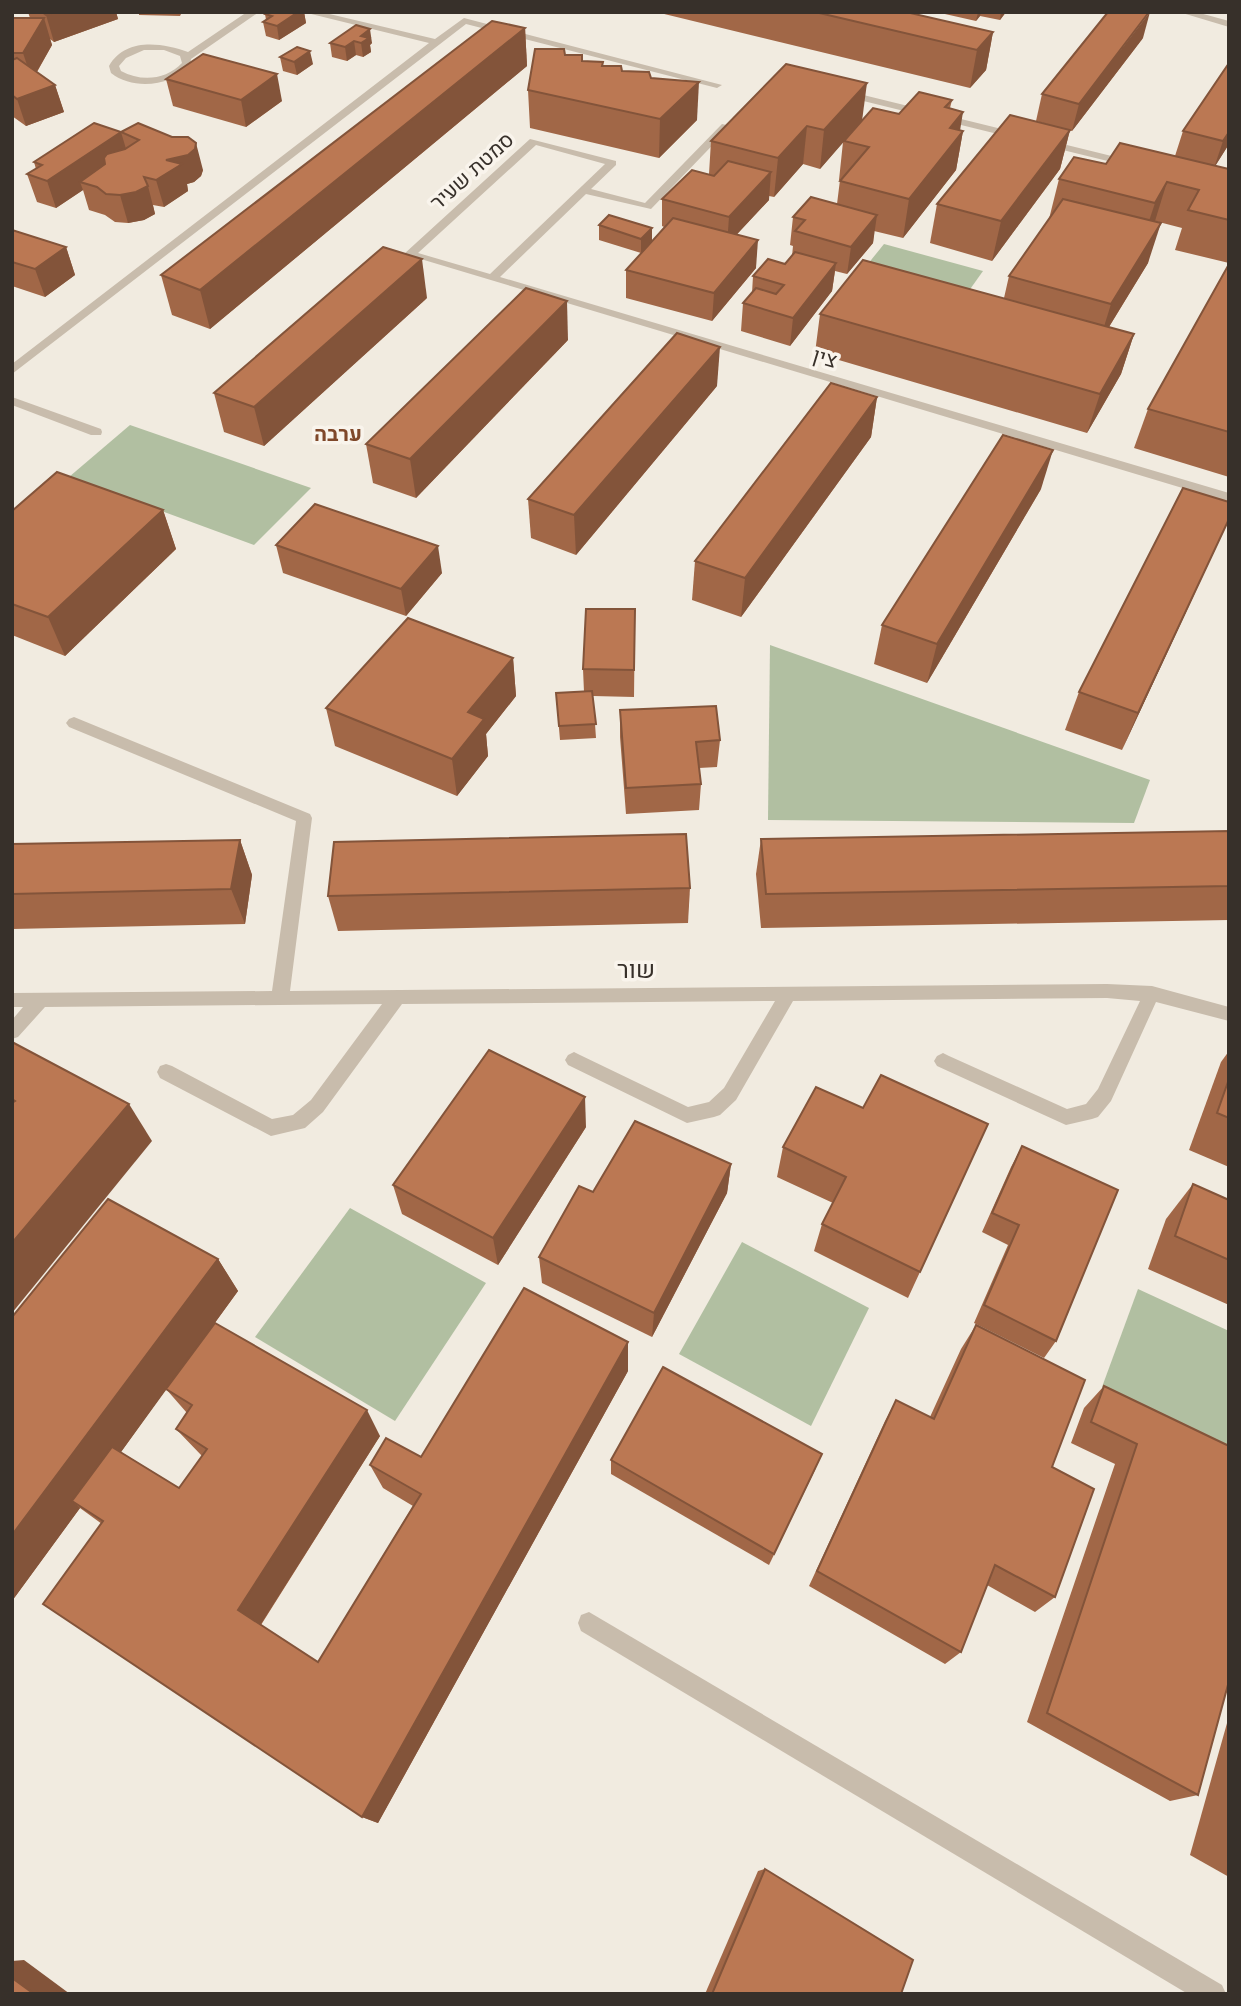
<svg xmlns="http://www.w3.org/2000/svg" width="1241" height="2006" font-family="'Fira Sans',Heebo,sans-serif">
<rect width="100%" height="100%" fill="#f1ebe0"/>
<g fill="#b1bfa1">
<polygon points="884,244 983,271 956,309 855,280"/>
<polygon points="130,425 311,488 254,545 69,477"/>
<polygon points="770,645 1150,780 1134,823 768,820"/>
<polygon points="350,1208 486,1283 395,1421 255,1337"/>
<polygon points="742,1242 869,1308 811,1426 679,1354"/>
<polygon points="1138,1289 1229,1331 1229,1448 1102,1387"/>
</g>
<g fill="none" stroke-linecap="round" stroke-linejoin="round">
<g fill="#c8bcac" fill-rule="evenodd">
<path d="M247,12H259L191,59L190,65C172,86 134,91 111,73L109,66C126,37 162,43 188,52ZM144,50H164L180,56L182,63C166,80 141,82 121,71L119,66L126,58Z"/>
<polygon points="303,12 321,12 435,39 464,18 722,85 717,88 466,24 12,374 12,364 429,43"/>
<polygon points="1179,12 1196,12 1229,21 1229,27"/>
<polygon points="843,90 1136,162 1137,164 1132,167 839,95 838,93"/>
<path d="M722,124L731,126L651,209L586,194L500,277L1229,493V502L404,254L530,139L616,161V165L591,189L645,203ZM536,145L605,164L490,274L418,253Z"/>
<polygon points="12,397 101,429 102,432 101,435 91,435 12,405"/>
<polygon points="74,717 310,814 312,818 290,991 1107,984 1152,986 1229,1007 1229,1021 1156,1002 1111,1101 1098,1117 1092,1119 1066,1125 937,1066 934,1061 937,1056 943,1053 949,1056 1067,1109 1086,1104 1098,1089 1140,1001 1107,998 793,1001 736,1100 720,1115 714,1117 687,1123 568,1065 565,1060 568,1055 574,1052 580,1055 688,1107 709,1102 724,1088 775,1001 402,1004 323,1112 305,1128 271,1136 160,1078 157,1072 160,1066 166,1064 172,1066 272,1119 293,1115 311,1100 382,1004 45,1007 18,1037 12,1039 12,1020 23,1007 12,1007 12,993 272,991 296,821 69,727 66,723 69,719"/>
<polygon points="589,1612 1222,1985 1226,1994 1188,1994 581,1631 578,1623 581,1615"/>
</g>
</g>
<g fill="#a16747" fill-rule="evenodd">
<polygon points="28,12 116,12 118,19 54,42 50,39 52,45 37,72 55,85 64,112 26,126 12,116 12,18 30,18"/>
<polygon points="139,12 182,12 180,16 139,15"/>
<polygon points="267,12 304,12 306,23 279,40 266,36 263,22 266,20 265,14"/>
<polygon points="656,12 906,12 993,32 986,70 970,88"/>
<polygon points="936,12 1006,12 1000,20 980,16 976,21"/>
<polygon points="356,25 372,43 370,45 371,52 363,57 356,55 347,61 332,57 330,43"/>
<polygon points="525,28 527,66 210,329 172,315 161,275"/>
<polygon points="1143,38 1072,131 1036,121 1042,94"/>
<polygon points="565,55 582,61 651,78 697,120 659,158 530,128 528,90"/>
<polygon points="280,57 313,64 297,75 283,71"/>
<polygon points="1229,63 1229,144 1215,166 1229,169 1229,263 1175,250 1182,228 1155,221 1148,263 1109,327 1134,334 1121,374 1087,433 815,353 820,314 1004,298 1009,276 1049,219 1059,179 1106,164 1175,156 1183,131"/>
<polygon points="786,64 862,120 899,114 952,100 950,108 960,130 963,131 956,170 903,238 874,231 873,243 847,274 835,271 832,291 790,346 741,331 743,303 752,293 753,276 785,264 792,256 793,246 790,245 793,217 837,204 840,180 839,180 843,142 820,169 803,164 774,197 769,196 769,200 737,234 756,268 712,321 626,298 626,270 641,253 599,240 599,225 652,241 664,227 662,226 662,199 709,174 711,141"/>
<polygon points="166,79 282,101 246,127 173,106"/>
<polygon points="1070,130 1060,169 992,261 930,243 937,204"/>
<polygon points="121,132 203,170 201,176 194,182 187,184 188,191 164,207 153,205 155,214 144,220 128,223 115,222 105,215 89,210 83,190 56,208 37,202 27,174 36,169 34,162 121,132 126,148"/>
<polygon points="12,230 66,247 75,275 45,297 12,286"/>
<polygon points="1229,264 1229,477 1134,448 1148,409"/>
<polygon points="427,298 264,446 224,432 214,393"/>
<polygon points="568,340 416,498 373,483 366,444"/>
<polygon points="717,386 576,555 531,538 528,499"/>
<polygon points="877,397 871,437 741,617 692,600 695,561"/>
<polygon points="1041,489 927,683 874,664 882,625"/>
<polygon points="163,510 176,549 65,656 12,635 12,511"/>
<polygon points="1218,543 1122,750 1065,730 1079,692"/>
<polygon points="276,545 442,573 406,616 283,573"/>
<polygon points="635,609 634,697 593,696 596,738 560,740 556,693 584,692 583,669"/>
<polygon points="513,658 516,696 486,734 488,756 457,796 335,746 326,708"/>
<polygon points="620,710 720,740 717,767 699,768 701,784 699,810 626,814 620,737"/>
<polygon points="1229,831 1229,920 761,928 756,874 761,839"/>
<polygon points="240,840 252,875 245,924 12,929 12,844"/>
<polygon points="690,888 688,923 338,931 328,896"/>
<polygon points="1229,1051 1229,1167 1189,1150 1221,1062"/>
<polygon points="863,1108 988,1124 908,1298 814,1251 822,1224 833,1203 777,1177 783,1147"/>
<polygon points="586,1127 498,1265 402,1214 393,1185"/>
<polygon points="1022,1146 1056,1341 1044,1358 974,1323 1008,1245 982,1232 1011,1167"/>
<polygon points="731,1164 727,1193 652,1337 542,1283 539,1257 593,1192"/>
<polygon points="1193,1184 1229,1200 1229,1305 1148,1269 1166,1219"/>
<path d="M218,1259L238,1291L182,1368L380,1436L261,1625L318,1662L413,1506L383,1488L370,1465L421,1457L628,1371L378,1823L362,1817L102,1524L80,1508L12,1601ZM166,1389L187,1413L176,1429L202,1456L179,1488L121,1452Z"/>
<polygon points="976,1325 1052,1467 1055,1597 1035,1612 987,1585 961,1652 945,1664 809,1586 885,1421 896,1400 930,1417 961,1349"/>
<polygon points="1104,1386 1229,1446 1198,1795 1170,1801 1027,1722 1115,1464 1071,1443 1084,1408"/>
<polygon points="611,1460 816,1468 769,1565 611,1474"/>
<polygon points="1229,1716 1229,1877 1190,1855"/>
<polygon points="765,1869 901,1994 705,1994 758,1871"/>
</g>
<g fill="#83543a">
<polygon points="55,12 116,12 118,19 54,42 46,15"/>
<polygon points="298,12 304,12 306,23 279,40 277,26"/>
<polygon points="978,12 981,12 980,16 976,21"/>
<polygon points="1001,12 1006,12 1000,20"/>
<polygon points="1150,12 1143,38 1072,131 1079,104"/>
<polygon points="44,18 52,45 32,80 23,53"/>
<polygon points="525,28 527,66 210,329 200,290"/>
<polygon points="370,29 372,43 370,45 371,52 363,57 361,43 361,36"/>
<polygon points="993,32 986,70 970,88 977,50"/>
<polygon points="354,41 356,55 347,61 345,47"/>
<polygon points="310,51 313,64 297,75 294,62"/>
<polygon points="277,74 282,101 246,127 241,100"/>
<polygon points="699,82 697,120 659,158 660,119"/>
<polygon points="867,83 862,121 820,169 824,130"/>
<polygon points="55,85 64,112 26,126 17,99"/>
<polygon points="963,112 959,137 963,131 956,170 903,238 909,199 950,128"/>
<polygon points="807,126 803,164 774,197 778,158"/>
<polygon points="1070,130 1060,169 992,261 1001,221"/>
<polygon points="121,132 129,159 80,182 83,190 56,208 47,181"/>
<polygon points="1229,132 1229,144 1214,168 1223,141"/>
<polygon points="196,143 203,170 201,176 194,182 187,184 188,191 164,207 156,180 166,160"/>
<polygon points="771,172 769,200 727,245 729,217"/>
<polygon points="1167,182 1155,221 1142,242 1155,203"/>
<polygon points="148,186 155,214 144,220 128,223 120,195"/>
<polygon points="877,215 873,243 847,274 851,247"/>
<polygon points="1161,223 1148,263 1099,343 1111,304"/>
<polygon points="652,228 652,242 641,253 641,239"/>
<polygon points="758,240 756,268 712,321 714,293"/>
<polygon points="66,247 75,275 45,297 35,269"/>
<polygon points="422,259 427,298 264,446 254,407"/>
<polygon points="836,263 832,291 790,346 793,318"/>
<polygon points="567,301 568,340 416,498 410,459"/>
<polygon points="1134,334 1121,374 1087,433 1100,394"/>
<polygon points="720,347 717,386 576,555 574,515"/>
<polygon points="877,397 871,437 741,617 745,578"/>
<polygon points="1053,450 1041,489 927,683 937,644"/>
<polygon points="163,510 176,549 65,656 48,617"/>
<polygon points="1229,520 1218,543 1122,750 1138,713"/>
<polygon points="438,546 442,573 406,616 401,589"/>
<polygon points="513,658 516,696 486,734 488,756 457,796 452,759 468,712"/>
<polygon points="240,840 252,875 245,924 231,889"/>
<polygon points="585,1097 586,1127 498,1265 493,1238"/>
<polygon points="129,1104 152,1141 12,1313 12,1243"/>
<polygon points="731,1164 727,1193 652,1337 654,1313"/>
<polygon points="218,1259 238,1291 81,1507 72,1501 80,1508 12,1601 12,1535"/>
<polygon points="628,1342 628,1371 378,1823 362,1817"/>
<polygon points="367,1410 380,1436 259,1627 238,1610"/>
<polygon points="24,1960 70,1994 34,1994 12,1978 12,1961"/>
</g>
<g fill="#bb7853" stroke="#83543a" stroke-width="2">
<polygon points="42,12 55,12 46,15"/>
<polygon points="267,12 298,12 277,26 263,22 272,16 265,14"/>
<polygon points="815,12 906,12 993,32 977,50"/>
<polygon points="1108,12 1149,12 1079,104 1042,94"/>
<polygon points="12,18 44,18 23,53 12,53"/>
<polygon points="492,21 525,28 200,290 161,275"/>
<polygon points="356,25 370,29 361,36 369,38 361,43 354,41 345,47 330,43"/>
<polygon points="297,47 310,51 294,62 280,57"/>
<polygon points="535,49 564,49 565,55 582,55 582,61 603,62 602,66 621,66 622,71 649,72 651,78 699,82 660,119 528,90"/>
<polygon points="203,54 277,74 241,100 166,79"/>
<polygon points="17,58 55,85 17,99 12,95 12,60"/>
<polygon points="1229,63 1229,132 1223,141 1183,131"/>
<polygon points="786,64 867,83 824,130 807,126 778,158 711,141"/>
<polygon points="919,92 952,100 945,107 963,112 950,128 963,131 909,199 840,181 869,147 844,141 873,108 899,114"/>
<polygon points="1010,115 1070,130 1001,221 937,204"/>
<polygon points="94,123 121,132 47,181 27,174 42,165 34,162"/>
<polygon points="138,123 172,137 188,137 196,143 195,149 188,155 166,160 182,164 156,180 144,177 148,186 136,192 120,195 106,194 97,187 80,182 105,164 104,158 107,154 125,149 139,140 121,132"/>
<polygon points="1120,143 1229,169 1229,220 1188,210 1199,190 1167,182 1155,203 1059,179 1074,157 1106,164"/>
<polygon points="728,161 771,172 729,217 662,199 692,170 714,176"/>
<polygon points="811,197 877,215 851,247 795,231 805,220 793,217"/>
<polygon points="1063,199 1161,223 1111,304 1009,276"/>
<polygon points="609,215 652,228 641,239 599,225"/>
<polygon points="673,218 758,240 714,293 626,270"/>
<polygon points="12,230 66,247 35,269 12,262"/>
<polygon points="383,247 422,259 254,407 214,393"/>
<polygon points="795,252 836,263 793,318 743,303 756,288 776,294 784,285 753,276 768,259 785,264"/>
<polygon points="863,260 1134,334 1100,394 820,314"/>
<polygon points="1229,264 1229,432 1148,409"/>
<polygon points="526,288 567,301 410,459 366,444"/>
<polygon points="677,333 720,347 574,515 528,499"/>
<polygon points="831,383 877,397 745,578 695,561"/>
<polygon points="1003,435 1053,450 937,644 882,625"/>
<polygon points="57,472 163,510 48,617 12,604 12,511"/>
<polygon points="1183,488 1229,502 1229,519 1138,713 1079,692"/>
<polygon points="315,504 438,546 401,589 276,545"/>
<polygon points="586,609 635,609 634,670 583,669"/>
<polygon points="408,618 513,658 468,712 484,719 452,759 326,708"/>
<polygon points="592,691 596,724 559,726 556,693"/>
<polygon points="716,706 720,740 696,742 701,784 626,788 620,710"/>
<polygon points="1229,831 1229,886 766,894 761,839"/>
<polygon points="686,834 690,888 328,896 334,842"/>
<polygon points="240,840 231,889 12,894 12,844"/>
<polygon points="12,1042 129,1104 12,1243 12,1103 15,1101 12,1099"/>
<polygon points="489,1050 585,1097 493,1238 393,1185"/>
<polygon points="881,1075 988,1124 920,1272 822,1224 846,1177 783,1147 816,1087 863,1108"/>
<polygon points="1229,1079 1229,1118 1217,1113"/>
<polygon points="635,1121 731,1164 654,1313 539,1257 579,1186 593,1192"/>
<polygon points="1022,1146 1118,1190 1056,1341 984,1305 1019,1225 992,1213"/>
<polygon points="1193,1184 1229,1200 1229,1260 1175,1236"/>
<polygon points="108,1199 218,1259 12,1535 12,1317"/>
<polygon points="524,1288 628,1342 362,1817 43,1604 103,1521 72,1501 112,1447 179,1488 207,1449 176,1429 192,1405 166,1389 215,1323 367,1410 238,1610 318,1662 421,1494 370,1465 386,1438 421,1457"/>
<polygon points="976,1325 1085,1380 1052,1467 1094,1489 1055,1597 995,1565 961,1652 817,1571 896,1400 934,1419"/>
<polygon points="663,1367 822,1454 774,1554 611,1460"/>
<polygon points="1104,1386 1229,1446 1229,1681 1198,1795 1047,1713 1137,1444 1091,1422"/>
<polygon points="765,1869 913,1960 901,1994 712,1994"/>
<polygon points="12,1978 34,1994 12,1994"/>
</g>
<g text-anchor="middle" stroke-width="7" stroke-linejoin="round" paint-order="stroke">
<g font-size="21" fill="#37302a" stroke="#f9f4ec">
<text transform="translate(472 171) rotate(-42)" y="7">סמטת שעיר</text>
<text transform="translate(825 358) rotate(17)" y="7">צין</text>
</g>
<g font-size="21" font-weight="bold" fill="#7f482a" stroke="#f9f4ec">
<text x="338" y="441">ערבה</text>
</g>
<g font-size="24" fill="#37302a" stroke="#f9f4ec">
<text x="636" y="978">שור</text>
</g>
</g>
<rect width="1241" height="2006" fill="none" stroke="#37302a" stroke-width="28"/>
</svg>
